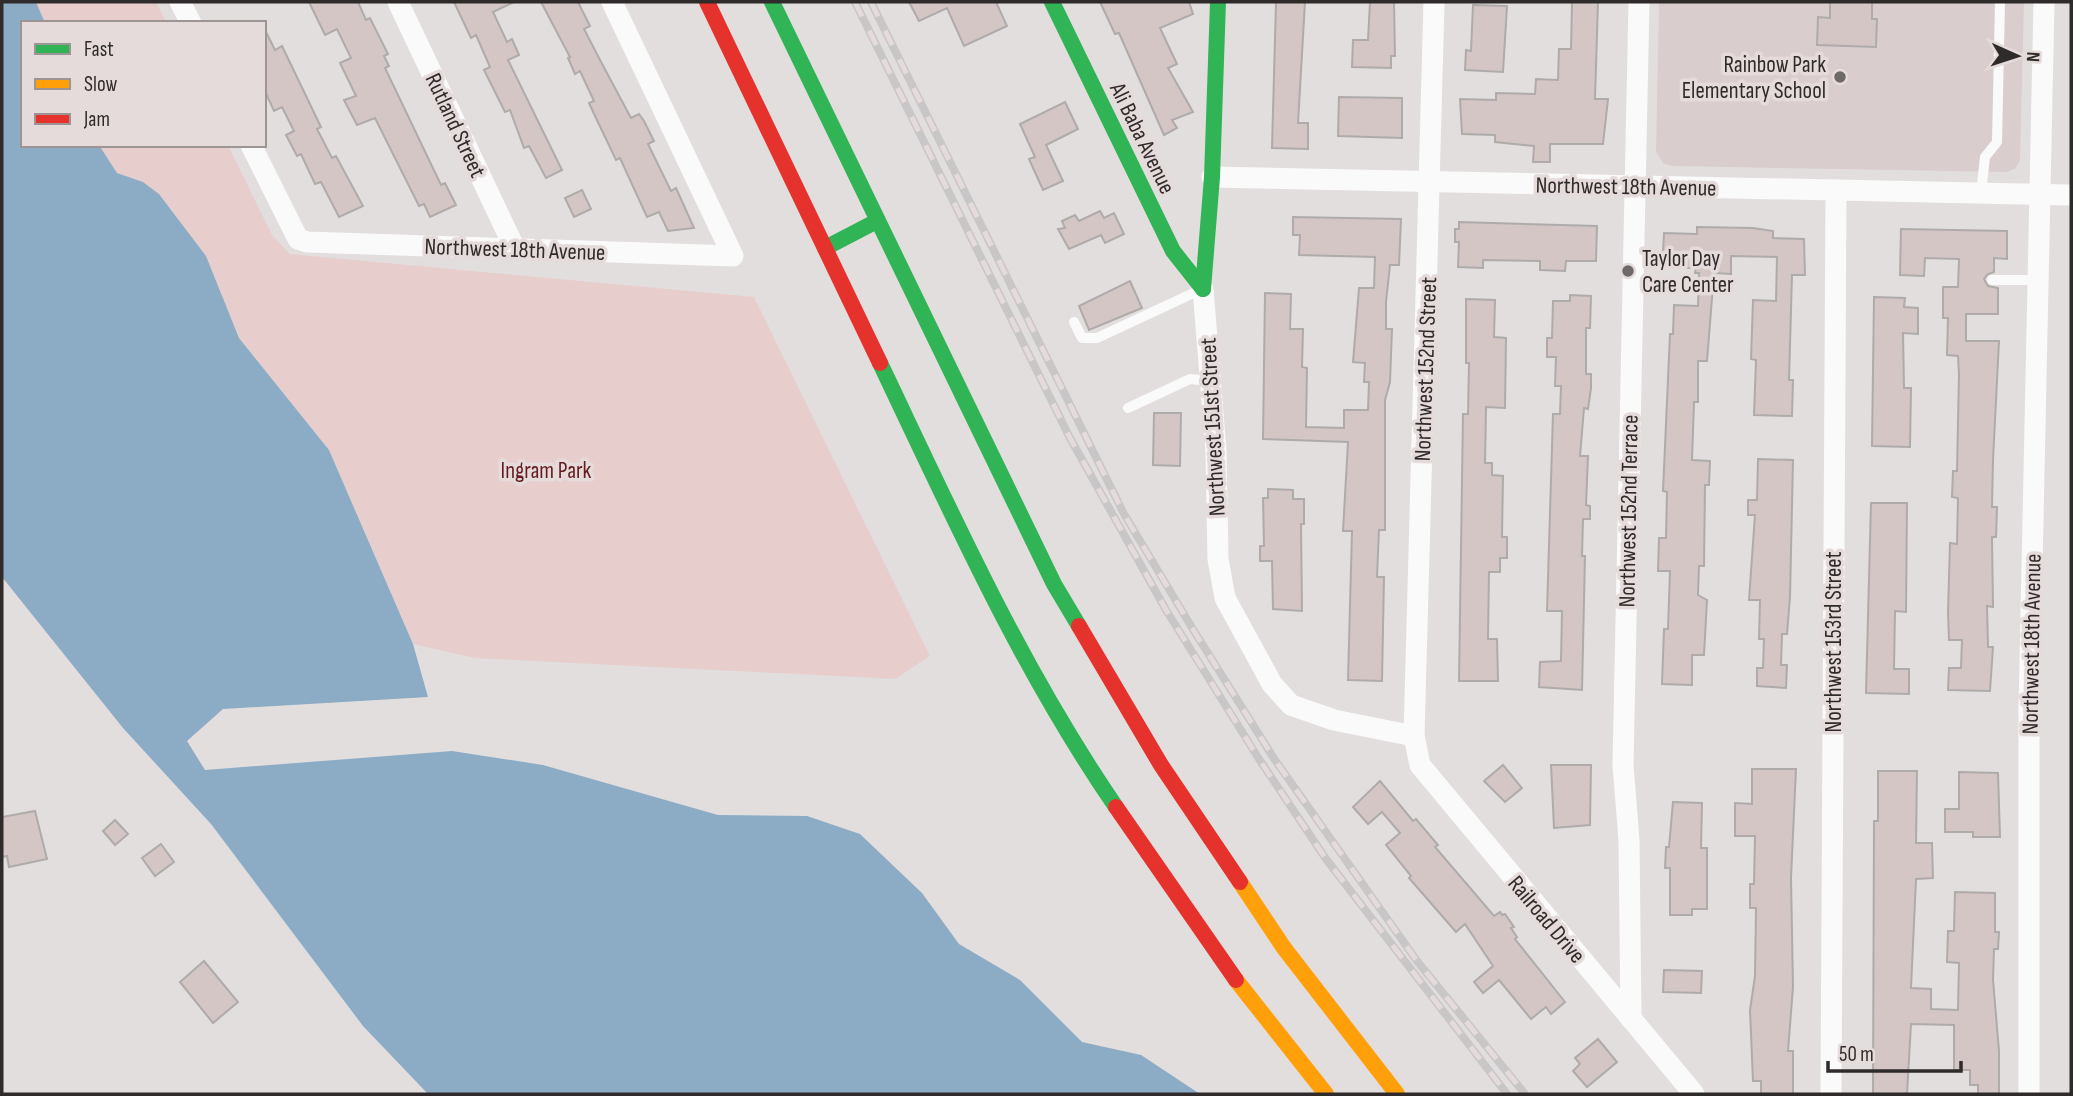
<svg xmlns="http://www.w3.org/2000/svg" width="2073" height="1096" font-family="'Sofia Sans Condensed',sans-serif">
<rect width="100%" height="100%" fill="#e3dede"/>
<polygon fill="#dacdcd" points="1659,2 2024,2 2020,160 2016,168 2007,172 1672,166 1663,163 1656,152"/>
<g fill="#e7cecd">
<polygon points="36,2 156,2 167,23 45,23"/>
<polygon points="99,145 228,145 272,235 290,254 754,297 930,656 895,679 474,658 413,644 329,450 239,338 206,256 159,194 143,182 117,173"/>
</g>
<polygon fill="#8cacc6" points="2,2 36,2 45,23 23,23 23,145 99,145 117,173 143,182 159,194 206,256 239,338 329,450 413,644 428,697 223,709 187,741 205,770 452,751 543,765 718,815 807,816 860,834 922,893 959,944 1020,980 1082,1042 1141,1055 1200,1094 428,1094 363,1026 211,824 123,728 2,577"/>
<g fill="#d4c6c5" stroke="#afabab" stroke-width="2">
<polygon points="309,2 358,2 366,20 370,18 388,54 384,56 389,66 385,68 441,185 445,183 456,205 430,217 424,204 419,206 375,118 357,125 344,100 356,96 340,63 351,58 337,29 325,35"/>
<polygon points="454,2 514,2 493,12 507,42 512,39 519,55 508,60 562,170 546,178 529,146 524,148 510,110 505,112 484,70 490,67 476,35 471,38"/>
<polygon points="541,2 578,2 590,26 584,29 600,60 631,118 639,114 644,121 654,141 648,144 671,191 676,188 694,228 668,231 659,212 647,217 620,158 616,160 595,116 589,103 594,101 580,71 575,74 568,58 570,57"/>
<polygon points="909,2 996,2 1007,26 964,46 947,8 919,21"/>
<polygon points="1100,2 1189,2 1193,14 1160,28 1177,64 1168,68 1193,112 1172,120 1177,128 1164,135 1119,33 1115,34"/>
<polygon points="1276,2 1305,2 1298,123 1308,123 1308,149 1272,148"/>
<polygon points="1370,2 1394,2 1395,56 1391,56 1391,68 1352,67 1353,40 1368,40"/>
<polygon points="1572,2 1598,2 1595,99 1608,99 1603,144 1550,144 1550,162 1533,162 1534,146 1495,142 1495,135 1462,134 1460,99 1496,100 1496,93 1535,94 1536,79 1558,80 1559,49 1571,49"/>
<polygon points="1830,2 1872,2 1872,19 1877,19 1876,47 1817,45 1818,17 1830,18"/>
<polygon points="1473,5 1507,6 1503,72 1465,70 1466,50 1471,51"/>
<polygon points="264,28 275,50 282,46 321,127 317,129 332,158 336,156 363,206 339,217 321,182 315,184 301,154 297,156 286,135 294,131 282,107 274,111 264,89"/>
<polygon points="1339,97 1402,98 1402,138 1338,136"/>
<polygon points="1065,102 1078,129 1046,145 1063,181 1043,190 1029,159 1035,157 1020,124"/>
<polygon points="582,190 591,209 574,217 565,198"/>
<polygon points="1100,211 1104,218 1114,213 1124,234 1105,243 1101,235 1069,249 1058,229 1065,228 1062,221 1075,215 1079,221"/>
<polygon points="1293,217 1401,219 1399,265 1390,265 1386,302 1386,329 1392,329 1390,382 1385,400 1385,530 1379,530 1377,577 1384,577 1382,681 1348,680 1352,531 1343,531 1348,442 1263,439 1265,293 1291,294 1290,329 1303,329 1302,367 1307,368 1306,427 1344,428 1344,410 1368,410 1369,382 1364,382 1365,363 1353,362 1359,288 1374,288 1375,257 1299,255 1300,235 1293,235"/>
<polygon points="1459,222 1597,226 1596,261 1566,261 1565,271 1540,270 1540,261 1483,260 1483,268 1458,267 1459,242 1455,242 1455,229 1459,229"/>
<polygon points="1697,227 1753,228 1773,231 1773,238 1804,239 1805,275 1792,275 1789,380 1793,380 1792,416 1754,415 1756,360 1751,359 1753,300 1776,301 1777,257 1731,256 1731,274 1714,273 1707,361 1698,361 1698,402 1694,402 1692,460 1710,461 1709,485 1705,485 1704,566 1699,566 1698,595 1707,600 1704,655 1692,655 1692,685 1662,684 1664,629 1668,629 1670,571 1658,571 1659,538 1666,538 1667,492 1663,491 1670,334 1673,334 1674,305 1698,306 1699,273 1695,273 1696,268 1660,267 1660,252 1663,252 1664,233 1697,234"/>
<polygon points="1901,229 2007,231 2007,259 1994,258 1994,272 1988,274 1984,279 1988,286 1998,288 1998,314 1966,314 1966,341 1999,341 1993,460 1992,507 1997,507 1996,537 1992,537 1993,607 1987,606 1988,647 1993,647 1990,691 1948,690 1949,668 1961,668 1962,640 1949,640 1948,612 1950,543 1957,544 1958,498 1952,497 1953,471 1957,471 1959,375 1958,356 1947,355 1948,318 1943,318 1943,287 1958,287 1959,259 1925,258 1924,276 1900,275"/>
<polygon points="1130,281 1142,308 1089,330 1079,306"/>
<polygon points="1570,295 1591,296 1590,328 1586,328 1586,374 1591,374 1591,388 1588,409 1584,408 1580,456 1588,456 1586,505 1590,506 1590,519 1583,519 1582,556 1585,556 1582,690 1539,687 1540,662 1561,661 1562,611 1547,611 1553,414 1560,414 1561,386 1555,386 1556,357 1547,357 1547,338 1552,338 1553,301 1570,301"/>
<polygon points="1874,297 1905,298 1904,307 1918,308 1918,334 1903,333 1904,388 1911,388 1910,447 1872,446"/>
<polygon points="1466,299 1495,300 1494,337 1506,338 1505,408 1486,407 1485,463 1492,463 1492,475 1503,476 1502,537 1507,537 1507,558 1500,558 1500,572 1489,572 1488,639 1497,639 1498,681 1459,681 1463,414 1468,414 1469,363 1466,363"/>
<polygon points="1154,413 1181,413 1180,466 1153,465"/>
<polygon points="1758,459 1793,460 1790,597 1787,634 1782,634 1781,665 1787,665 1786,688 1757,686 1757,668 1763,668 1764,639 1759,639 1760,600 1749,600 1755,515 1748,515 1748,500 1757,500"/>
<polygon points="1268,489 1293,490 1293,499 1304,499 1304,524 1301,524 1302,611 1273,609 1272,561 1260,561 1260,546 1264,546 1263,498 1268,498"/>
<polygon points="1871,503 1907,503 1906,612 1895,611 1894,669 1909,669 1909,694 1866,693"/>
<polygon points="1503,765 1522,788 1505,802 1484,781"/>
<polygon points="1551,765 1591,765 1590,825 1554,828"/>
<polygon points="1752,769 1796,769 1791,878 1793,987 1788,1051 1793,1051 1793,1094 1761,1094 1761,1081 1753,1081 1750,1010 1755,976 1756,908 1750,908 1750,884 1754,884 1755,836 1735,836 1735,803 1752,804"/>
<polygon points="1878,771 1917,771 1916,843 1932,843 1933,878 1916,879 1911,988 1931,989 1931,1009 1958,1010 1959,963 1947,962 1948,931 1954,931 1955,892 1995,893 1995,932 1999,932 1998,949 1994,949 1993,980 1999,1051 1999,1094 1978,1094 1978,1085 1970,1085 1970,1070 1954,1070 1954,1025 1911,1024 1907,1094 1873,1094 1874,821 1878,821"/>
<polygon points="1959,772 1998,773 2000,837 1973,837 1973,832 1945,832 1945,809 1959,809"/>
<polygon points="1380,781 1413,821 1416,819 1438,845 1435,847 1494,916 1500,912 1502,915 1505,914 1514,927 1511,928 1517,937 1515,939 1565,1002 1551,1014 1546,1007 1531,1019 1499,980 1483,993 1474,982 1493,966 1465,924 1456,932 1409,878 1411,876 1386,845 1400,833 1382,812 1368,824 1353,807"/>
<polygon points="1673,802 1702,803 1701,848 1707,848 1707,909 1692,909 1692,915 1670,915 1670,868 1665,868 1666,847 1669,847"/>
<polygon points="35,811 47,859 9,867 7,856 2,857 2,817"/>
<polygon points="115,820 128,834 115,845 103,831"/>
<polygon points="161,844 174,862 155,876 142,858"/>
<polygon points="204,961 238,1002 213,1023 180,982"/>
<polygon points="1664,970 1702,971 1701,993 1663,992"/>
<polygon points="1598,1039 1617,1062 1587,1087 1573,1071 1580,1064 1575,1058"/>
</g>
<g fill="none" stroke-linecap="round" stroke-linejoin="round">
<g stroke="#fbfafa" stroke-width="10">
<polyline points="1981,193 1985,157 1997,142 2000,2"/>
<polyline points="1992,280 2038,280"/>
<polyline points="1074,322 1082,338 1097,338 1200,290"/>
<polyline points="1128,408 1190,379 1211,381"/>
</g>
<g stroke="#fbfafa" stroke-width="21">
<polyline points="180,2 191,23"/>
<polyline points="398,2 515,249"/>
<polyline points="1434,2 1414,736 1420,765 1694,1094"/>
<polyline points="251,145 298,239 307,242 733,256 612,2"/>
<polyline points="1212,177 2071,195"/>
<polyline points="1203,289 1216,451 1218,559 1225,598 1272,684 1291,705 1334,720 1414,736"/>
<polyline points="1631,1019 1629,840 1623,765 1639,2"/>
<polyline points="1831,1094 1836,190"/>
<polyline points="2029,1094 2029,708 2044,2"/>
</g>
<g stroke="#30b455" stroke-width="16">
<polyline points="772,2 1054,584 1079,626"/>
<polyline points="1052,2 1173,251 1203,289"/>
<polyline points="825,248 877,221"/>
<polyline points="1203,289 1212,177 1218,2"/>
<path d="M880,363C952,514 1021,669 1116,807"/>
</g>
<g stroke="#ff9f0a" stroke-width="16">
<polyline points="1240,882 1284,948 1397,1094"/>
<polyline points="1236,980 1326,1094"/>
</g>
<g stroke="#e5322d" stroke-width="16">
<polyline points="707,2 880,363"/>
<polyline points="1079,626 1161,765 1240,882"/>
<polyline points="1116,807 1236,980"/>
</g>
<defs>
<g id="rail">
<polyline points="855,2 1070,438 1166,610 1259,759 1326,859 1507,1094"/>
<polyline points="871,2 1124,514 1194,631 1275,760 1417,961 1525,1094"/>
</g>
</defs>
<use href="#rail" stroke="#c8c6c6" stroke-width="8"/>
<use href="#rail" stroke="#e6dbdb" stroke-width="5" stroke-dasharray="16" stroke-linecap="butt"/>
</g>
<g fill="#6e6a69" stroke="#e6dbdb" stroke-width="2.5">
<circle cx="1840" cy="77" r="7"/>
<circle cx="1628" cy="271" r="7"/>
</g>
<g text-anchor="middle" stroke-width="7" stroke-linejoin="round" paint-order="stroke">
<g font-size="23" fill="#2f2b2a" stroke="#e6dbdb" text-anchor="end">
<text x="1826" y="72">Rainbow Park<tspan x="1826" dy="26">Elementary School</tspan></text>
<text x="1642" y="266" text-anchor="start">Taylor Day<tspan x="1642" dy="26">Care Center</tspan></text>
</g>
<g font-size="23" fill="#2f2b2a" stroke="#e6dbdb">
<text transform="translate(456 125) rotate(65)" y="8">Rutland Street</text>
<text transform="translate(1143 138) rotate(64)" y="8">Ali Baba Avenue</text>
<text transform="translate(1626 186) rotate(1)" y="8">Northwest 18th Avenue</text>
<text transform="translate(515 249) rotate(2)" y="8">Northwest 18th Avenue</text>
<text transform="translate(1425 369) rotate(-88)" y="8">Northwest 152nd Street</text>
<text transform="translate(1212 427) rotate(-93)" y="8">Northwest 151st Street</text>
<text transform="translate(1628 511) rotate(-89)" y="8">Northwest 152nd Terrace</text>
<text transform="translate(1833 642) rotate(-90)" y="8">Northwest 153rd Street</text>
<text transform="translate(2031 644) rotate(-89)" y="8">Northwest 18th Avenue</text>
<text transform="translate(1547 919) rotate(50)" y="8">Railroad Drive</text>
</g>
<g font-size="23" fill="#641a1e" stroke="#e6dbdb">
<text x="546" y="478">Ingram Park</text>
</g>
</g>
<rect width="2073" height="1096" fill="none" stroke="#2f2b2a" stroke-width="7"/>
<rect x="21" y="21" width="245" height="126" fill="#e6dbdb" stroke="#9d9594" stroke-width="2"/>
<rect x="35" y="44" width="35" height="10" fill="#30b455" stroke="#9d9594" stroke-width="2"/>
<text x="84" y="56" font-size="21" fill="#2f2b2a">Fast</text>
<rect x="35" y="79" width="35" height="10" fill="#ff9f0a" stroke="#9d9594" stroke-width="2"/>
<text x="84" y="91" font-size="21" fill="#2f2b2a">Slow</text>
<rect x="35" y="114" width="35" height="10" fill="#e5322d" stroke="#9d9594" stroke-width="2"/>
<text x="84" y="126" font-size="21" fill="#2f2b2a">Jam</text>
<g transform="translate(2017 56) rotate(93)" stroke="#e6dbdb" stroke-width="5" paint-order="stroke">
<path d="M0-5L12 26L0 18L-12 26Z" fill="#2f2b2a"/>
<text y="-10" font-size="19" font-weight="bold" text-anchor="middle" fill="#2f2b2a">N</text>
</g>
<path d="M1828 1061v10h133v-10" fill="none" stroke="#2f2b2a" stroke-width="3.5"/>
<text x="1839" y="1061" font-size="21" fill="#2f2b2a" stroke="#e6dbdb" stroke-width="5" paint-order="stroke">50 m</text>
</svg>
